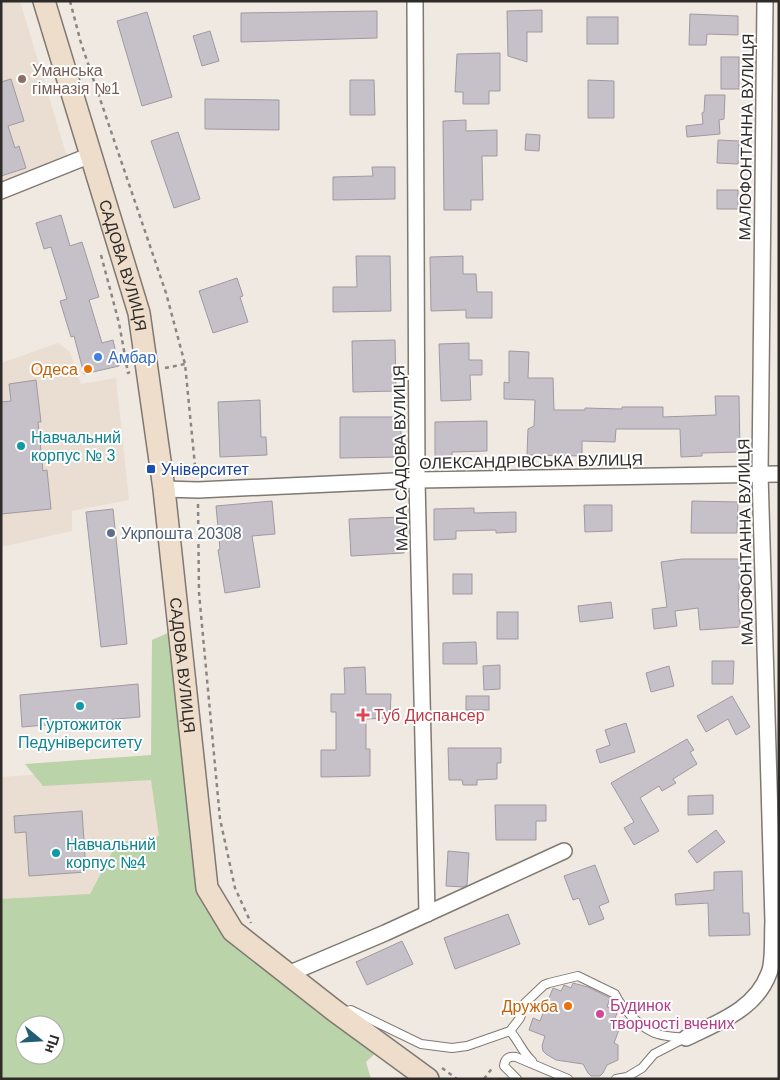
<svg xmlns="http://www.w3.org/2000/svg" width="780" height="1080" font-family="Helvetica,sans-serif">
<rect width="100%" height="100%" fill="#f0e9e2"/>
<g fill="#e9ded1">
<polygon points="1,1 20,1 67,157 1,181"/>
<polygon points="58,343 70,352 81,384 116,378 129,500 72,511 72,531 1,547 1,363"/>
<polygon points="167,765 169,907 1,910 1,777"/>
</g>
<path fill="#bad3a9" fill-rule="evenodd" d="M179,628L207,888L233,931L383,1046L366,1062L371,1079H1V899L90,894L117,843L159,836L151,780L43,786L25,764L151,755L152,640ZM25,1025H55V1055H25Z"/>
<g fill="#c6c1c8" stroke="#9f99a1">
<polygon points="542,10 542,32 527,32 527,62 508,56 507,11"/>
<polygon points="377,11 377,38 241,42 241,13"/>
<polygon points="147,12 172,97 142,106 117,21"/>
<polygon points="690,14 738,16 738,35 707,34 706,45 689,45"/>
<rect x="587" y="17" width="31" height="27"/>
<polygon points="210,31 219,61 202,66 193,36"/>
<polygon points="500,53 500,91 489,91 489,104 463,104 463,92 455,92 457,54"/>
<rect x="721" y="57" width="18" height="32"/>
<polygon points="11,79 24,121 8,126 15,148 19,146 26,168 1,176 1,82"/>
<polygon points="350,80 374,80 375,115 350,115"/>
<polygon points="588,80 614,81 614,118 588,118"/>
<polygon points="705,95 725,95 724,119 719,120 720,134 687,137 686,126 703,124 702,113 704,112"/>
<polygon points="205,99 279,100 279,130 205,129"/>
<polygon points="466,120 466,131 497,130 497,156 482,156 483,200 471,200 471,210 444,210 443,121"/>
<polygon points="178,132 200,199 174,208 151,141"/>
<polygon points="526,134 540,135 539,151 525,150"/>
<polygon points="718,140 739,141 738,164 717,163"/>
<polygon points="372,167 395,167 395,199 333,200 333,177 373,176"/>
<rect x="717" y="190" width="21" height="19"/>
<polygon points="61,215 70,246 82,242 99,297 89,300 102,343 113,340 119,366 84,374 74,336 71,337 60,301 67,299 51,247 44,249 36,223"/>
<polygon points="356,256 390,256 391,311 333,312 333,287 357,287"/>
<polygon points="463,256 463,274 476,274 477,292 492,292 492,318 466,318 466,310 431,311 430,257"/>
<polygon points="237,278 243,296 240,297 248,322 213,333 199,291"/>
<polygon points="395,340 396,391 353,392 352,341"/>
<polygon points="469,343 469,360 482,360 482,375 470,375 471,400 441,401 439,344"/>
<polygon points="509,351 529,352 528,378 553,378 554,410 585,410 585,408 622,409 622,407 663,407 663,417 716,415 715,396 739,396 740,452 702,453 702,456 681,457 680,429 616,429 615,442 582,441 582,456 527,455 528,429 534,426 535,400 504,399 504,382 509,383"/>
<polygon points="36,380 41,422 38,422 43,471 47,470 51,509 1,514 1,402 11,401 9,384"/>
<polygon points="260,400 261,437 266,437 267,455 220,457 218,402"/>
<polygon points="340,417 397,417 397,422 401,422 401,457 340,458"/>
<polygon points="487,421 487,451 452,452 452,460 435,460 435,422"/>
<polygon points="272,501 275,534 252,536 260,587 225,593 218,550 220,549 216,506"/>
<polygon points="692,501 738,502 737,533 691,533"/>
<polygon points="584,505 612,505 612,531 585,532"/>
<polygon points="474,508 474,513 516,512 516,532 496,533 496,530 456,531 456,539 434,540 434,509"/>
<polygon points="113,509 127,644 101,647 86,512"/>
<polygon points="402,517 404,553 351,556 349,519"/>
<polygon points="682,559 739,559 739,593 738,594 740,627 700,630 698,608 675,611 677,626 654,629 652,609 667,607 661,562"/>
<rect x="453" y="574" width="19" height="20"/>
<polygon points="611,602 613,618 580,622 578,606"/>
<rect x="497" y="612" width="21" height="27"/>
<polygon points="476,642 477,664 443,664 443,643"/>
<polygon points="712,661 734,661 733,684 712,684"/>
<polygon points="500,665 500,689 484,690 483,666"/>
<polygon points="669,666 674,686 651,692 646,673"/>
<polygon points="365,667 366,694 391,694 390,718 366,719 366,749 370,749 370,776 321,777 321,750 336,750 336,712 331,712 331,694 345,694 344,668"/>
<polygon points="138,684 140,717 22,727 20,695"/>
<rect x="466" y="696" width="23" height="14"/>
<polygon points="732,696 750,727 736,735 728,719 706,732 697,716"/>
<polygon points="626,723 635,752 600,763 596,750 610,745 605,730"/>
<polygon points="687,739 694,750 690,752 697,764 673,779 676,783 662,791 659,786 640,798 659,831 634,845 624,828 634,822 611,783"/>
<polygon points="448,748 501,748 501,763 497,763 497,779 477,780 477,785 463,785 462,780 449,780"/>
<polygon points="713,795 713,814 688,815 688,796"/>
<polygon points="495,805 546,805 546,821 536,821 536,840 496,840"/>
<polygon points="82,811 86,872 29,876 26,832 15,833 14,816"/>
<polygon points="716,830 725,842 697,863 688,851"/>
<polygon points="448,851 469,853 467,885 463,887 446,886"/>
<polygon points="595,865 609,902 599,906 604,919 589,925 579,898 573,900 564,876"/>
<polygon points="742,871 743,913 749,913 750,935 709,936 708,903 676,905 675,894 714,890 714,872"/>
<polygon points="508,914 520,944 455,969 444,938"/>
<polygon points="402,941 413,964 367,985 356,962"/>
<polygon points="573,983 588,987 610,998 607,1007 618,1011 612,1025 620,1027 614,1043 618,1045 618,1060 607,1065 603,1073 600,1076 591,1076 588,1073 583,1064 556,1060 546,1054 543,1051 542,1046 545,1036 529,1030 533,1018 540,1021 553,988 561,991 564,985 571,988"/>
</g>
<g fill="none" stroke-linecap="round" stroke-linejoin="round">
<defs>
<g id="lane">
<path d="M347,1011L351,1010L421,1044L452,1048L467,1046L510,1031L520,1018L525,1003L544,985L549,983L578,976L615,994C621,1008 644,1031 658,1034C667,1037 677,1037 686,1038"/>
<path d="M510,1031C519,1041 522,1052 532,1061"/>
<path d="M517,1079L504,1066C505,1058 509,1056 516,1057L568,1079"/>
<polyline points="616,1079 627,1077 642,1068 654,1054 685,1038"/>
</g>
<g id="street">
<polyline points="415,1 417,480 427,914"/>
<polyline points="1,191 91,155"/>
<polyline points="164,489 198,490 417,480 779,474"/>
<polyline points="288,974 385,933 564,851"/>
<path d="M686,1038C719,1022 756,1009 769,973C774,962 772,935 773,922L760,474L765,1"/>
</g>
<g id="secondary">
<path id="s1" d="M44,1L139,313L164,489L207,888L233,931L335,1011L428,1079"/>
</g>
</defs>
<use href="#lane" stroke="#7f7972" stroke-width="10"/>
<use href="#street" stroke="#7f7972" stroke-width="18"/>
<use href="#secondary" stroke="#7f7972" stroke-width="24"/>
<g stroke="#8b8682" stroke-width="2.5" stroke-dasharray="4 4" stroke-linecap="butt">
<polyline points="70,1 81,43 166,293 185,364 196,476"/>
<polyline points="101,255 119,323 128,373 130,372"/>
<polyline points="165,368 185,364"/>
<polyline points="198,504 199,593 220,819 235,888 251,923"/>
<polyline points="442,1068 457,1079"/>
<polyline points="484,1079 493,1067"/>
</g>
<use href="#lane" stroke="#fff" stroke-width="8"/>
<use href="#street" stroke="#fff" stroke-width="15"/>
<use href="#secondary" stroke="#edddca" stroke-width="21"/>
</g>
<circle fill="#8d6e63" stroke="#fff" stroke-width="2" cx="22" cy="79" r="5"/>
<circle fill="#3f7fe0" stroke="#fff" stroke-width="2" cx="98" cy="357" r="5"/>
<g fill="#e8710a" stroke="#fff" stroke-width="2">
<circle cx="88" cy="369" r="5"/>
<circle cx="568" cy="1006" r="5"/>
</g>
<g fill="#0f9aa8" stroke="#fff" stroke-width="2">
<circle cx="21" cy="446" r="5"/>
<circle cx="80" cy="706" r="5"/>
<circle cx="56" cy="853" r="5"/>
</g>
<rect fill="#1a4fb4" stroke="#fff" stroke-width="2" x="146" y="464" width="10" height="10" rx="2.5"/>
<circle fill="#5c6f8a" stroke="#fff" stroke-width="2" cx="111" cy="533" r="5"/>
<path fill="#e0444e" stroke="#fff" stroke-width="2" d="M360.5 707.5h5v5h5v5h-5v5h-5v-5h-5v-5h5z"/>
<circle fill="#d1479c" stroke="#fff" stroke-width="2" cx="600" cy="1014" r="5"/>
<g text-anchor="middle" stroke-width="4" stroke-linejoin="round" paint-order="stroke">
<g font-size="16" fill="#785e54" stroke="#fff" text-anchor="start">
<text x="32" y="76">Уманська<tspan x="32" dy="18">гімназія №1</tspan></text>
</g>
<g font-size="16" fill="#2e2b29" stroke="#fff">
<text transform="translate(746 137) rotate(-89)" y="6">МАЛОФОНТАННА ВУЛИЦЯ</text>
<text dy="6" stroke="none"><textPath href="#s1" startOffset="276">САДОВА ВУЛИЦЯ</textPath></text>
<text transform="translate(400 458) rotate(-91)" y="6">МАЛА САДОВА ВУЛИЦЯ</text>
<text transform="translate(531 461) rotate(-1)" y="6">ОЛЕКСАНДРІВСЬКА ВУЛИЦЯ</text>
<text transform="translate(745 542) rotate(-91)" y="6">МАЛОФОНТАННА ВУЛИЦЯ</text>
<text dy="6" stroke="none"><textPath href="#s1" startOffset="681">САДОВА ВУЛИЦЯ</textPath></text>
</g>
<g font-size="16" fill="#366cbe" stroke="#fff" text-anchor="start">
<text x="108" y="363">Амбар</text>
</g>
<g font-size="16" fill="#c56008" stroke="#fff" text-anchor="end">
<text x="78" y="375">Одеса</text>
<text x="558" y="1012">Дружба</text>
</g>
<g font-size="16" fill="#0d838f" stroke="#fff" text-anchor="start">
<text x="31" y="443">Навчальний<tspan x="31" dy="18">корпус № 3</tspan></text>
<text x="80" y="730" text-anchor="middle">Гуртожиток<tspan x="80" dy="18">Педуніверситету</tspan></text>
<text x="66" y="850">Навчальний<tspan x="66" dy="18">корпус №4</tspan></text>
</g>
<g font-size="16" fill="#164399" stroke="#fff" text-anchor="start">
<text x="161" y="475">Університет</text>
</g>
<g font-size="16" fill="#4e5e75" stroke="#fff" text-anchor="start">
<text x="121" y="539">Укрпошта 20308</text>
</g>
<g font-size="16" fill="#be3a42" stroke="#fff" text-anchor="start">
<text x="374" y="721">Туб Диспансер</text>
</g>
<g font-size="16" fill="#b23c85" stroke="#fff" text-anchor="start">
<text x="610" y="1011">Будинок<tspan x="610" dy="18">творчості вчених</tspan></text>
</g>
</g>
<rect width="780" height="1080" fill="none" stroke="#2e2b29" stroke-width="5"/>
<g transform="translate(40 1040) rotate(108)"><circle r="24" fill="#ffffff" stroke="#abaaa9"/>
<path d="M0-4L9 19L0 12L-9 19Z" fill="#215d75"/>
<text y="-8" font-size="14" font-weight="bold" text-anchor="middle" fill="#2e2b29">Пн</text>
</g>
</svg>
